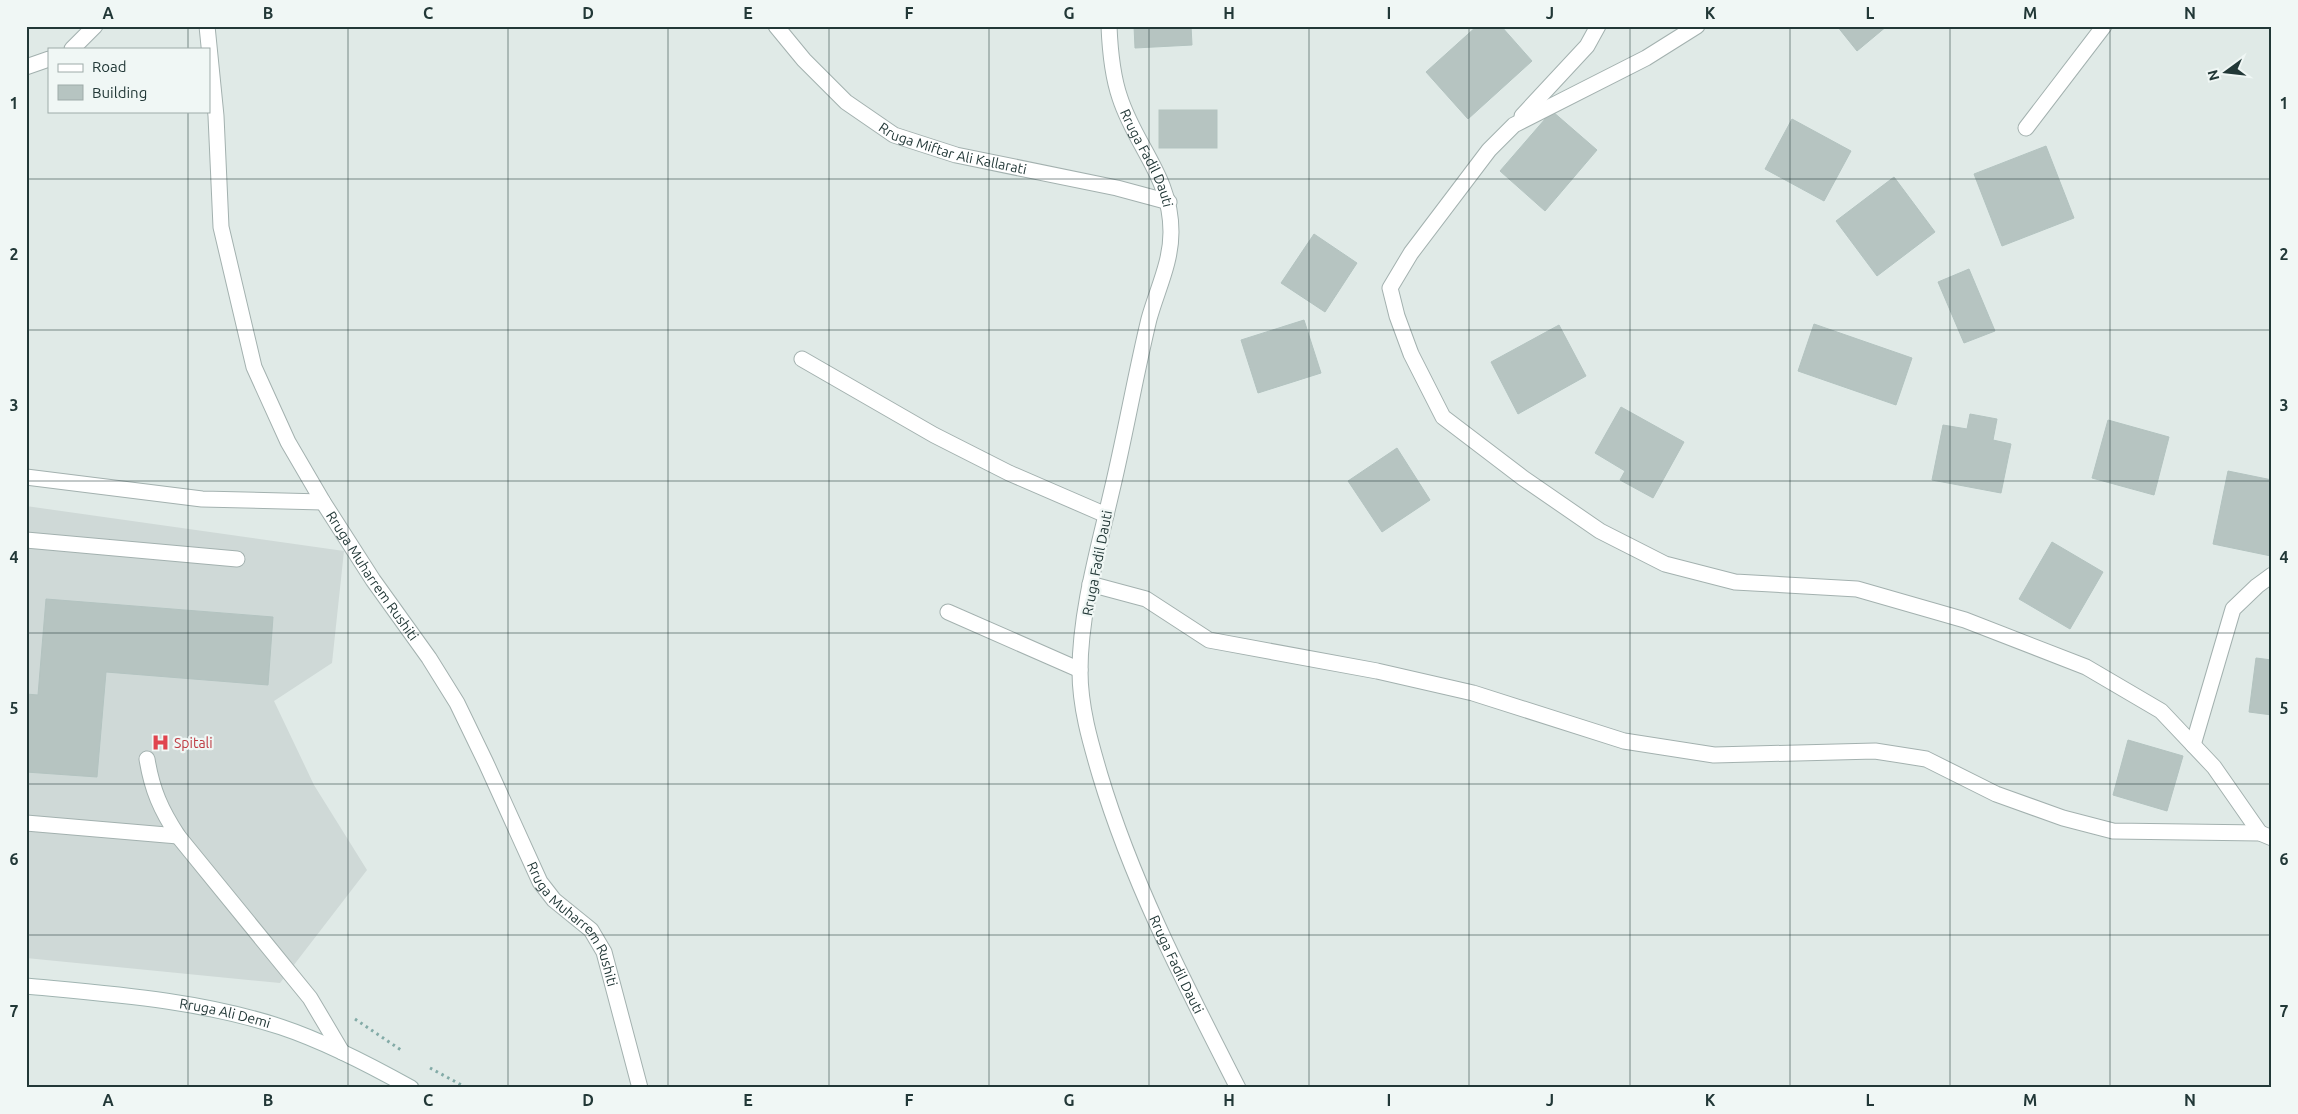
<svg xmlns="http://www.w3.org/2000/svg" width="2298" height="1114" font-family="Ubuntu,sans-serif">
<rect width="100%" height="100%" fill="#e0eae7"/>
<polygon fill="#cfd9d7" points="26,506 344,551 332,663 274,701 314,785 367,870 280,983 26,958"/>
<g fill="#b6c4c1" stroke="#b3c3c0">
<polygon points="1134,26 1191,26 1192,45 1135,48"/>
<polygon points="1477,26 1501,26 1532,61 1468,119 1426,72"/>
<polygon points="1837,26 1887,26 1857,51"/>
<rect x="1159" y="110" width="58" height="38"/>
<polygon points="1552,111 1597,150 1545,211 1500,171"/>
<polygon points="1792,119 1851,151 1824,201 1765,169"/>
<polygon points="2046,146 2074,218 2002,246 1974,174"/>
<polygon points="1894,177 1935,232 1877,276 1836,221"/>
<polygon points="1314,234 1357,263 1325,312 1281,283"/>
<polygon points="1969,269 1995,331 1964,343 1938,282"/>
<polygon points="1304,320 1321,373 1258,393 1241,340"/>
<polygon points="1814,324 1912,358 1896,405 1798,371"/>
<polygon points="1559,325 1586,376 1518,414 1491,362"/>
<polygon points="1621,407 1684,442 1653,498 1620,480 1625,471 1595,453"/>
<polygon points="1970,414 1997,419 1993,440 2011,444 2001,493 1932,480 1943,425 1967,429"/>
<polygon points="2108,420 2169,437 2154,495 2092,478"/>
<polygon points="1397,448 1430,500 1382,532 1348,481"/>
<polygon points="2228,471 2272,480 2269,504 2272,505 2271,556 2213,544"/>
<polygon points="2052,542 2103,572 2070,629 2019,599"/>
<polygon points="46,599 273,617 268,685 106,672 97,777 26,772 26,694 38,695"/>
<polygon points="2256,658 2272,660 2272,715 2249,712"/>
<polygon points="2128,740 2183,756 2167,811 2113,795"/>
</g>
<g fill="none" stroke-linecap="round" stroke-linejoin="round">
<defs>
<g id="service">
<polyline points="2026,128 2104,26"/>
<polyline points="26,540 237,559"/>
<path d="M147,759C152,790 161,810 178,836L310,998L342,1052"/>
<polyline points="26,823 178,836"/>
</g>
<g id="minor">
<path id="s1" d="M207,26L216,116L221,227L254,367L288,442L323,502L373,580L429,658L457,703L486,763L540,882L554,900L591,930L604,952L640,1088"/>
<path id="s2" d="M776,26L804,60L846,102L894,135L956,155L1117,188L1169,202"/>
<path id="s3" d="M1109,26C1110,51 1112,75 1120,98C1136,147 1171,177 1171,232C1171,263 1157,290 1149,319C1135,377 1125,436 1111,494C1098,550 1080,613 1080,671C1080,707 1090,741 1100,775C1133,885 1186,986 1238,1088"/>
<polyline points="1697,26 1646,58 1514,125 1489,150 1411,253 1390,288 1397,316 1411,354 1443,417 1523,478 1600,531 1665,564 1735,582 1857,589 1965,620 2086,667 2161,711 2214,767 2260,833"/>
<polyline points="72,49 95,26"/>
<polyline points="26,67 49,59"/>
<polyline points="1522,116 1587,46 1598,26"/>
<polyline points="802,359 934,435 1009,473 1106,515"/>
<polyline points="26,477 202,499 323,502"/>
<polyline points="1090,584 1146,599 1209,640 1377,671 1473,693 1624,741 1714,755 1875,751 1926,759 1996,794 2063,818 2113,831 2260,833 2272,838"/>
<polyline points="948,612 1080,670"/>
<polyline points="2193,745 2233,609 2257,586 2272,575"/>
</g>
<g id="secondary">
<path id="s4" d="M26,986C111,994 199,1000 281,1027C326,1042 370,1065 411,1088"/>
</g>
</defs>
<use href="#service" stroke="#a3b1af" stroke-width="17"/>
<use href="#minor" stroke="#a3b1af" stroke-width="17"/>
<use href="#secondary" stroke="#a0b4b1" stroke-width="17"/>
<g stroke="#83aba7" stroke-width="3" stroke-dasharray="2.5 4" stroke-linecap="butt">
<polyline points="355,1019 401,1050"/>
<polyline points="430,1068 467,1088"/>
</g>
<use href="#service" stroke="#fff" stroke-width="15"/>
<use href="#minor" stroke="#fff" stroke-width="15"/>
<use href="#secondary" stroke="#fff" stroke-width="15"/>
</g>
<path fill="none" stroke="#223837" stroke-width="1" stroke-opacity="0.55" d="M188,26V49M348,26V1088M508,26V1088M668,26V1088M829,26V1088M989,26V1088M1149,26V1088M1309,26V1088M1469,26V1088M1630,26V1088M1790,26V1088M1950,26V1088M2110,26V1088M188,111V1088M26,179H2272M26,330H2272M26,481H2272M26,633H2272M26,784H2272M26,935H2272"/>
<defs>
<symbol id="hospital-bare" viewBox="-9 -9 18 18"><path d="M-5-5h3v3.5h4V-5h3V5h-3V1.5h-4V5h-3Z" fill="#e0444e" stroke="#f0f7f5" stroke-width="2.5" paint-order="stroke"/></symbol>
</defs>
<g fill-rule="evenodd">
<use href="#hospital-bare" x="148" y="730" width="25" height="25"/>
</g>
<g text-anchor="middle" stroke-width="4.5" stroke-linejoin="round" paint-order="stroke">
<g font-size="14" fill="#223837" stroke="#f0f7f5">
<text dy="5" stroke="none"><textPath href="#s2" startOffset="222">Rruga Miftar Ali Kallarati</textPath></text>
<text dy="5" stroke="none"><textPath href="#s3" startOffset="139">Rruga Fadil Dauti</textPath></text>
<text transform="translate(1097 563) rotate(-79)" y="5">Rruga Fadil Dauti</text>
<text dy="5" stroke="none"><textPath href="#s1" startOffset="586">Rruga Muharrem Rushiti</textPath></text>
<text dy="5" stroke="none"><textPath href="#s1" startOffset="991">Rruga Muharrem Rushiti</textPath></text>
<text dy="5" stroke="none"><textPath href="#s3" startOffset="978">Rruga Fadil Dauti</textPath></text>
<text dy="5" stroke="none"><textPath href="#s4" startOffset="201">Rruga Ali Demi</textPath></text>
</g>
<g font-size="14" fill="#be3a42" stroke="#f0f7f5" text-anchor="start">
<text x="174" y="748">Spitali</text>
</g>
</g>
<rect width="2298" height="1114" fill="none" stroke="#f0f7f5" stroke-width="55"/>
<rect x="48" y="48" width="162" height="65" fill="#f0f7f5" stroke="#9eaba9"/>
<rect x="58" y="64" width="25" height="8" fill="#ffffff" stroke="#9eaba9"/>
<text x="92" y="72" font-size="15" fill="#223837">Road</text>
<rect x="58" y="85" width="25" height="15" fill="#b6c4c1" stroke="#9eaba9"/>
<text x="92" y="98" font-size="15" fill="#223837">Building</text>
<g transform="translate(2226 72) rotate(255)" stroke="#f0f7f5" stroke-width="4" paint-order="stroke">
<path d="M0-4L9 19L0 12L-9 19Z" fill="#223837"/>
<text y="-8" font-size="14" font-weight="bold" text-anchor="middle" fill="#223837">N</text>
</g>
<rect x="28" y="28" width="2242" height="1058" fill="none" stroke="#223837" stroke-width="2"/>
<g font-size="16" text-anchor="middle" font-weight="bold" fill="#223837">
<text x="108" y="19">A</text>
<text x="268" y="19">B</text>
<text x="428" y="19">C</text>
<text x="588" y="19">D</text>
<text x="748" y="19">E</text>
<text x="909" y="19">F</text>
<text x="1069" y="19">G</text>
<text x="1229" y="19">H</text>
<text x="1389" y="19">I</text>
<text x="1550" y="19">J</text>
<text x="1710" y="19">K</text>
<text x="1870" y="19">L</text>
<text x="2030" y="19">M</text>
<text x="2190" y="19">N</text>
<text x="14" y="109">1</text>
<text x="2284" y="109">1</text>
<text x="14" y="260">2</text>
<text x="2284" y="260">2</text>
<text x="14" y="411">3</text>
<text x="2284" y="411">3</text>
<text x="14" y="563">4</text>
<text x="2284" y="563">4</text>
<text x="14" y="714">5</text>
<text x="2284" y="714">5</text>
<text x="14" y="865">6</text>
<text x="2284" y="865">6</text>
<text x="14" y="1017">7</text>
<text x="2284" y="1017">7</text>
<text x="108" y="1106">A</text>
<text x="268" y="1106">B</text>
<text x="428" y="1106">C</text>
<text x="588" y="1106">D</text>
<text x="748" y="1106">E</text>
<text x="909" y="1106">F</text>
<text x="1069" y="1106">G</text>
<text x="1229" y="1106">H</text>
<text x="1389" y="1106">I</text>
<text x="1550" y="1106">J</text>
<text x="1710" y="1106">K</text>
<text x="1870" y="1106">L</text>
<text x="2030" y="1106">M</text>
<text x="2190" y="1106">N</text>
</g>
</svg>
